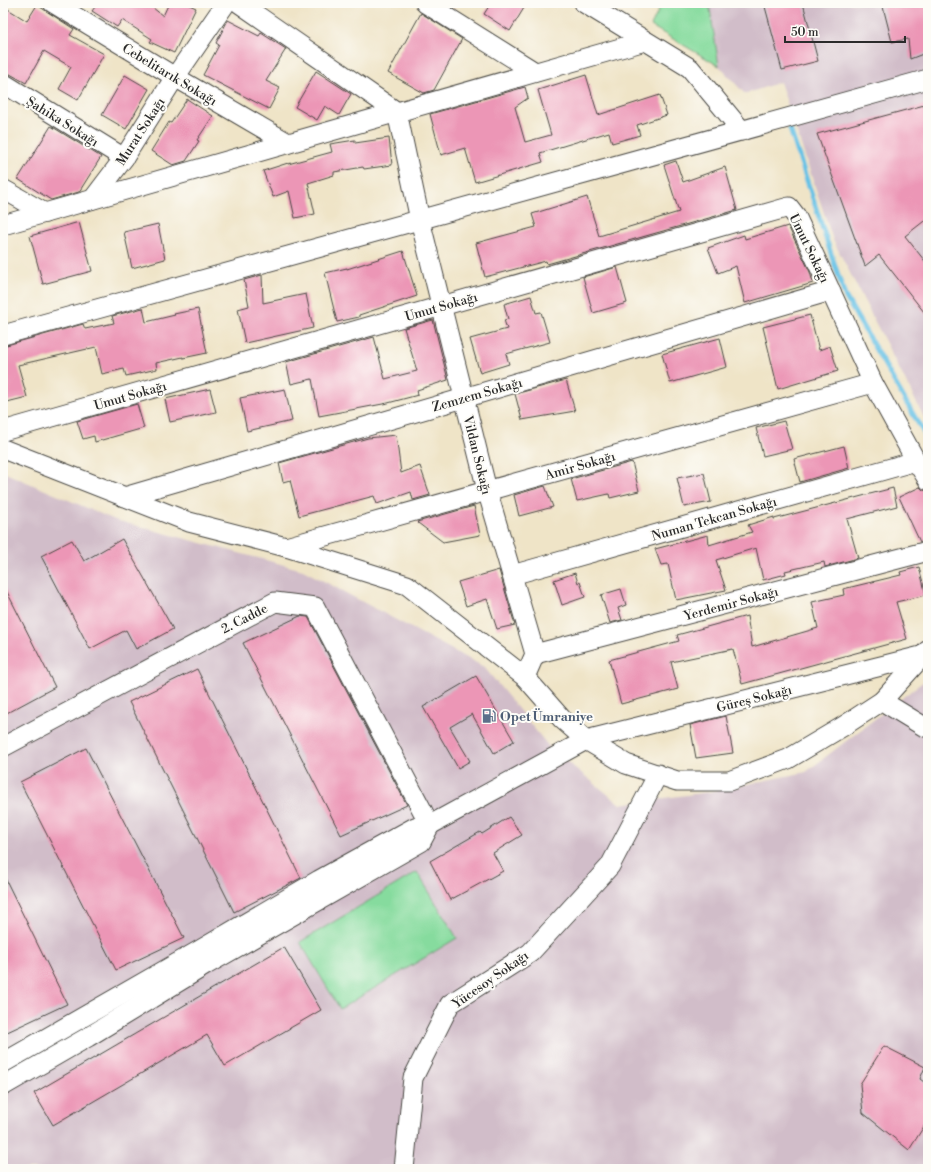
<svg xmlns="http://www.w3.org/2000/svg" width="931" height="1172" font-family="'Libre Bodoni',serif">
<rect width="100%" height="100%" fill="#fdfcf7"/>
<filter id="ink" filterUnits="userSpaceOnUse"><feTurbulence type="fractalNoise" baseFrequency=".025" numOctaves="2"/><feDisplacementMap in="SourceGraphic" scale="8" xChannelSelector="R" yChannelSelector="G"/><feConvolveMatrix kernelMatrix="1 2 1 2 8 2 1 2 1" color-interpolation-filters="sRGB"/></filter>
<filter id="wash" filterUnits="userSpaceOnUse"><feTurbulence type="fractalNoise" baseFrequency=".012" numOctaves="4" result="noise"/><feDisplacementMap in="SourceGraphic" scale="16" xChannelSelector="R" yChannelSelector="G"/><feGaussianBlur stdDeviation="0.9" result="paint"/><feColorMatrix in="noise" values="0 0 0 0 0 0 0 0 0 0 0 0 0 0 0 0 0 1.4 0 .05"/><feComposite in="paint" operator="in"/></filter>
<g filter="url(#wash)">
<rect width="100%" height="100%" fill="#efe4c7"/>
<g fill="#d1bdc9">
<polygon points="709,3 928,3 928,425 833,240 780,82 745,94 719,66"/>
<polygon points="3,472 115,520 303,570 484,667 550,748 620,804 709,792 806,772 928,678 928,1169 3,1169"/>
</g>
<g fill="#86db9e" stroke="#588364">
<polygon points="662,3 709,3 719,66 651,26"/>
<polygon points="417,872 457,938 340,1009 300,942"/>
</g>
<g fill="none" stroke-linecap="round" stroke-linejoin="round">
<polyline stroke="#68c2e6" stroke-width="5" points="790,129 845,296 928,440"/>
</g>
<g id="blocks">
<g fill="#ec96b6">
<polygon points="98,3 147,3 163,16 169,3 185,3 196,8 174,53 150,42 152,39 122,20 117,27 92,11"/>
<polygon points="446,3 457,3 454,8"/>
<polygon points="491,3 527,3 510,31 484,14"/>
<polygon points="764,3 803,3 818,61 782,70"/>
<polygon points="882,3 928,3 928,52 910,59 908,39 892,42"/>
<polygon points="37,5 74,29 70,35 104,54 78,100 59,89 71,67 44,51 26,83 3,70 3,6 27,21"/>
<polygon points="421,13 462,39 434,90 424,93 388,73"/>
<polygon points="228,20 259,36 261,33 286,49 266,81 280,88 269,109 203,75 219,45 216,43"/>
<polygon points="316,71 351,94 339,115 325,106 317,120 295,107"/>
<polygon points="125,75 149,89 126,129 102,115"/>
<polygon points="586,75 598,115 660,95 667,115 637,125 640,135 612,143 609,132 540,153 543,162 475,182 465,148 441,155 430,114 525,87 528,98 515,107 525,142 551,135 538,90"/>
<polygon points="187,99 213,116 197,140 199,141 186,161 173,165 151,151 169,122 171,123"/>
<polygon points="928,104 928,218 905,236 928,265 928,317 879,255 865,266 817,134"/>
<polygon points="51,126 101,157 79,192 51,200 18,179"/>
<polygon points="389,138 392,165 364,169 363,167 334,172 334,175 308,183 315,214 295,218 289,191 273,197 263,171 288,163 288,164 332,152 330,144 355,140 355,143"/>
<polygon points="676,161 683,182 725,167 737,210 547,264 546,261 485,277 476,243 536,227 532,214 587,197 599,236 679,212 664,165"/>
<polygon points="79,222 92,271 43,284 30,236"/>
<polygon points="158,224 165,259 132,268 124,232"/>
<polygon points="788,226 810,272 813,283 745,303 736,266 718,273 708,248 744,235 745,239"/>
<polygon points="403,251 417,296 359,315 359,317 337,322 325,273 347,268 347,269"/>
<polygon points="617,267 627,303 593,313 583,277"/>
<polygon points="262,275 263,303 306,294 313,328 245,343 238,309 249,306 244,280"/>
<polygon points="531,296 536,313 541,312 550,342 506,354 509,364 480,373 470,339 507,329 504,320 508,319 504,304"/>
<polygon points="143,308 146,322 175,315 174,314 198,309 207,353 183,358 183,357 156,363 157,369 126,376 124,369 102,374 96,347 18,365 27,397 3,403 3,346 83,324 85,329 114,323 112,316"/>
<polygon points="810,315 819,350 830,346 838,371 778,389 763,327"/>
<polygon points="433,320 448,380 417,390 418,395 388,403 319,416 312,379 291,384 286,362 374,337 385,379 417,371 404,328"/>
<polygon points="720,338 727,367 670,383 662,354"/>
<polygon points="566,380 575,411 522,420 515,394"/>
<polygon points="210,389 216,412 170,422 165,399"/>
<polygon points="285,389 292,421 247,431 240,398"/>
<polygon points="137,404 144,428 95,442 94,436 83,439 77,421"/>
<polygon points="784,421 792,449 763,456 756,428"/>
<polygon points="396,435 401,473 420,466 430,495 413,500 411,492 377,504 374,496 299,516 290,480 283,482 279,463 368,438"/>
<polygon points="844,446 849,468 800,482 794,459"/>
<polygon points="632,462 639,491 610,498 609,494 577,501 571,479"/>
<polygon points="704,473 711,502 684,507 677,478"/>
<polygon points="545,486 553,507 519,516 514,495"/>
<polygon points="920,487 923,490 928,491 928,540 920,542 899,497"/>
<polygon points="893,488 897,506 847,519 858,558 825,567 824,562 785,571 786,574 763,580 756,548 716,560 726,590 676,600 668,564 661,565 655,549 708,535 709,545 752,532 748,525 774,517 774,519"/>
<polygon points="474,506 480,535 443,542 418,523 417,522"/>
<polygon points="122,539 173,629 136,649 126,630 90,649 41,556 72,540 84,561"/>
<polygon points="919,567 926,595 896,602 907,639 742,684 733,649 671,662 678,689 621,704 609,660 679,641 677,635 747,616 752,647 818,628 812,602 844,595 843,589 901,575 900,572"/>
<polygon points="499,570 515,625 497,629 487,599 466,606 458,582"/>
<polygon points="575,573 578,583 580,582 585,597 562,605 554,580"/>
<polygon points="3,584 55,687 3,715"/>
<polygon points="621,589 626,605 618,608 622,620 610,623 601,595"/>
<polygon points="300,616 308,617 407,805 341,835 243,643"/>
<polygon points="197,669 301,878 234,912 129,702"/>
<polygon points="476,676 514,741 494,753 472,714 450,727 470,761 458,768 423,707"/>
<polygon points="726,716 733,753 696,758 690,725"/>
<polygon points="86,748 184,938 116,970 20,782"/>
<polygon points="509,817 522,835 493,853 503,871 450,900 430,861 480,832 482,834"/>
<polygon points="3,874 67,1004 3,1034"/>
<polygon points="284,947 321,1010 225,1066 207,1035 53,1125 34,1093"/>
<polygon points="884,1046 925,1067 920,1079 928,1085 928,1120 909,1150 863,1113 860,1084"/>
</g>
</g>
</g>
<g filter="url(#ink)">
<use href="#blocks" fill-opacity="0" stroke="#484742" stroke-width="1"/>
<g fill="none" stroke-linecap="round" stroke-linejoin="round">
<defs>
<g id="minor">
<polyline points="53,3 175,77 288,143"/>
<polyline points="239,3 397,112 420,220 487,490 535,654 525,677"/>
<polyline points="425,3 535,72"/>
<polyline points="584,3 690,68 742,131"/>
<polyline points="3,83 124,158"/>
<polyline points="3,189 45,213"/>
<polyline points="93,199 124,158 175,77 226,3"/>
<polyline points="3,225 645,41"/>
<polyline points="3,335 928,79"/>
<polyline points="3,431 789,207 796,216 873,383 916,461 928,480"/>
<polyline points="3,449 189,522 286,547 407,585 525,677 562,719 586,740 626,764 677,781 729,781 788,759 842,727 882,701 928,650"/>
<polyline points="124,497 831,291"/>
<polyline points="286,547 873,383"/>
<polyline points="512,575 916,461"/>
<polyline points="535,654 928,551"/>
<polyline points="882,701 923,726 928,728"/>
<polyline points="3,747 275,602 315,607 430,825"/>
<polyline points="3,1063 198,951 319,880 415,827 430,825 586,740 921,656"/>
<polyline points="3,1086 88,1037 206,965 421,842 430,825"/>
<polyline points="404,1169 413,1078 450,1004 530,953 610,866 658,774"/>
</g>
</defs>
<use href="#minor" stroke="#484742" stroke-width="21"/>
<use href="#minor" stroke="#fff" stroke-width="19"/>
</g>
</g>
<defs>
<symbol id="fuel-bare" viewBox="-9 -9 18 18"><path d="M-5.5-6h7V0h2V4h1.3V-2.5L3-4.5l.8-.8L6-3V5H2.5V1h-1V6h-7ZM-4.2-4.7v3.2H.2V-4.7Z" fill="#5c6f8a" stroke="#fdfcf7" stroke-width="2.5" paint-order="stroke"/></symbol>
</defs>
<g fill-rule="evenodd">
<use href="#fuel-bare" x="479" y="706" width="20" height="20"/>
</g>
<g text-anchor="middle" stroke-width="4" stroke-linejoin="round" paint-order="stroke">
<g font-size="13" fill="#2b2b2b" stroke="#fdfcf7">
<text transform="translate(170 74) rotate(31)" y="5">Cebelitarık Sokağı</text>
<text transform="translate(63 121) rotate(32)" y="5">Şahika Sokağı</text>
<text transform="translate(140 131) rotate(-57)" y="5">Murat Sokağı</text>
<text transform="translate(810 248) rotate(64)" y="5">Umut Sokağı</text>
<text transform="translate(441 306) rotate(-16)" y="5">Umut Sokağı</text>
<text transform="translate(477 394) rotate(-16)" y="5">Zemzem Sokağı</text>
<text transform="translate(130 395) rotate(-16)" y="5">Umut Sokağı</text>
<text transform="translate(478 455) rotate(76)" y="5">Vildan Sokağı</text>
<text transform="translate(580 465) rotate(-16)" y="5">Amir Sokağı</text>
<text transform="translate(714 518) rotate(-16)" y="5">Numan Tekcan Sokağı</text>
<text transform="translate(731 603) rotate(-15)" y="5">Yerdemir Sokağı</text>
<text transform="translate(244 618) rotate(-27)" y="5">2. Cadde</text>
<text transform="translate(754 698) rotate(-14)" y="5">Güreş Sokağı</text>
<text transform="translate(490 979) rotate(-35)" y="5">Yücesoy Sokağı</text>
</g>
<g font-size="13" font-weight="bold" fill="#4e5e75" stroke="#fdfcf7" text-anchor="start">
<text x="500" y="721">Opet Ümraniye</text>
</g>
</g>
<rect width="931" height="1172" fill="none" stroke="#fdfcf7" stroke-width="16"/>
<path d="M785 36v6h120v-6" fill="none" stroke="#2b2b2b" stroke-width="2"/>
<text x="791" y="36" font-size="12" fill="#2b2b2b" stroke="#fdfcf7" stroke-width="3" paint-order="stroke">50 m</text>
</svg>
